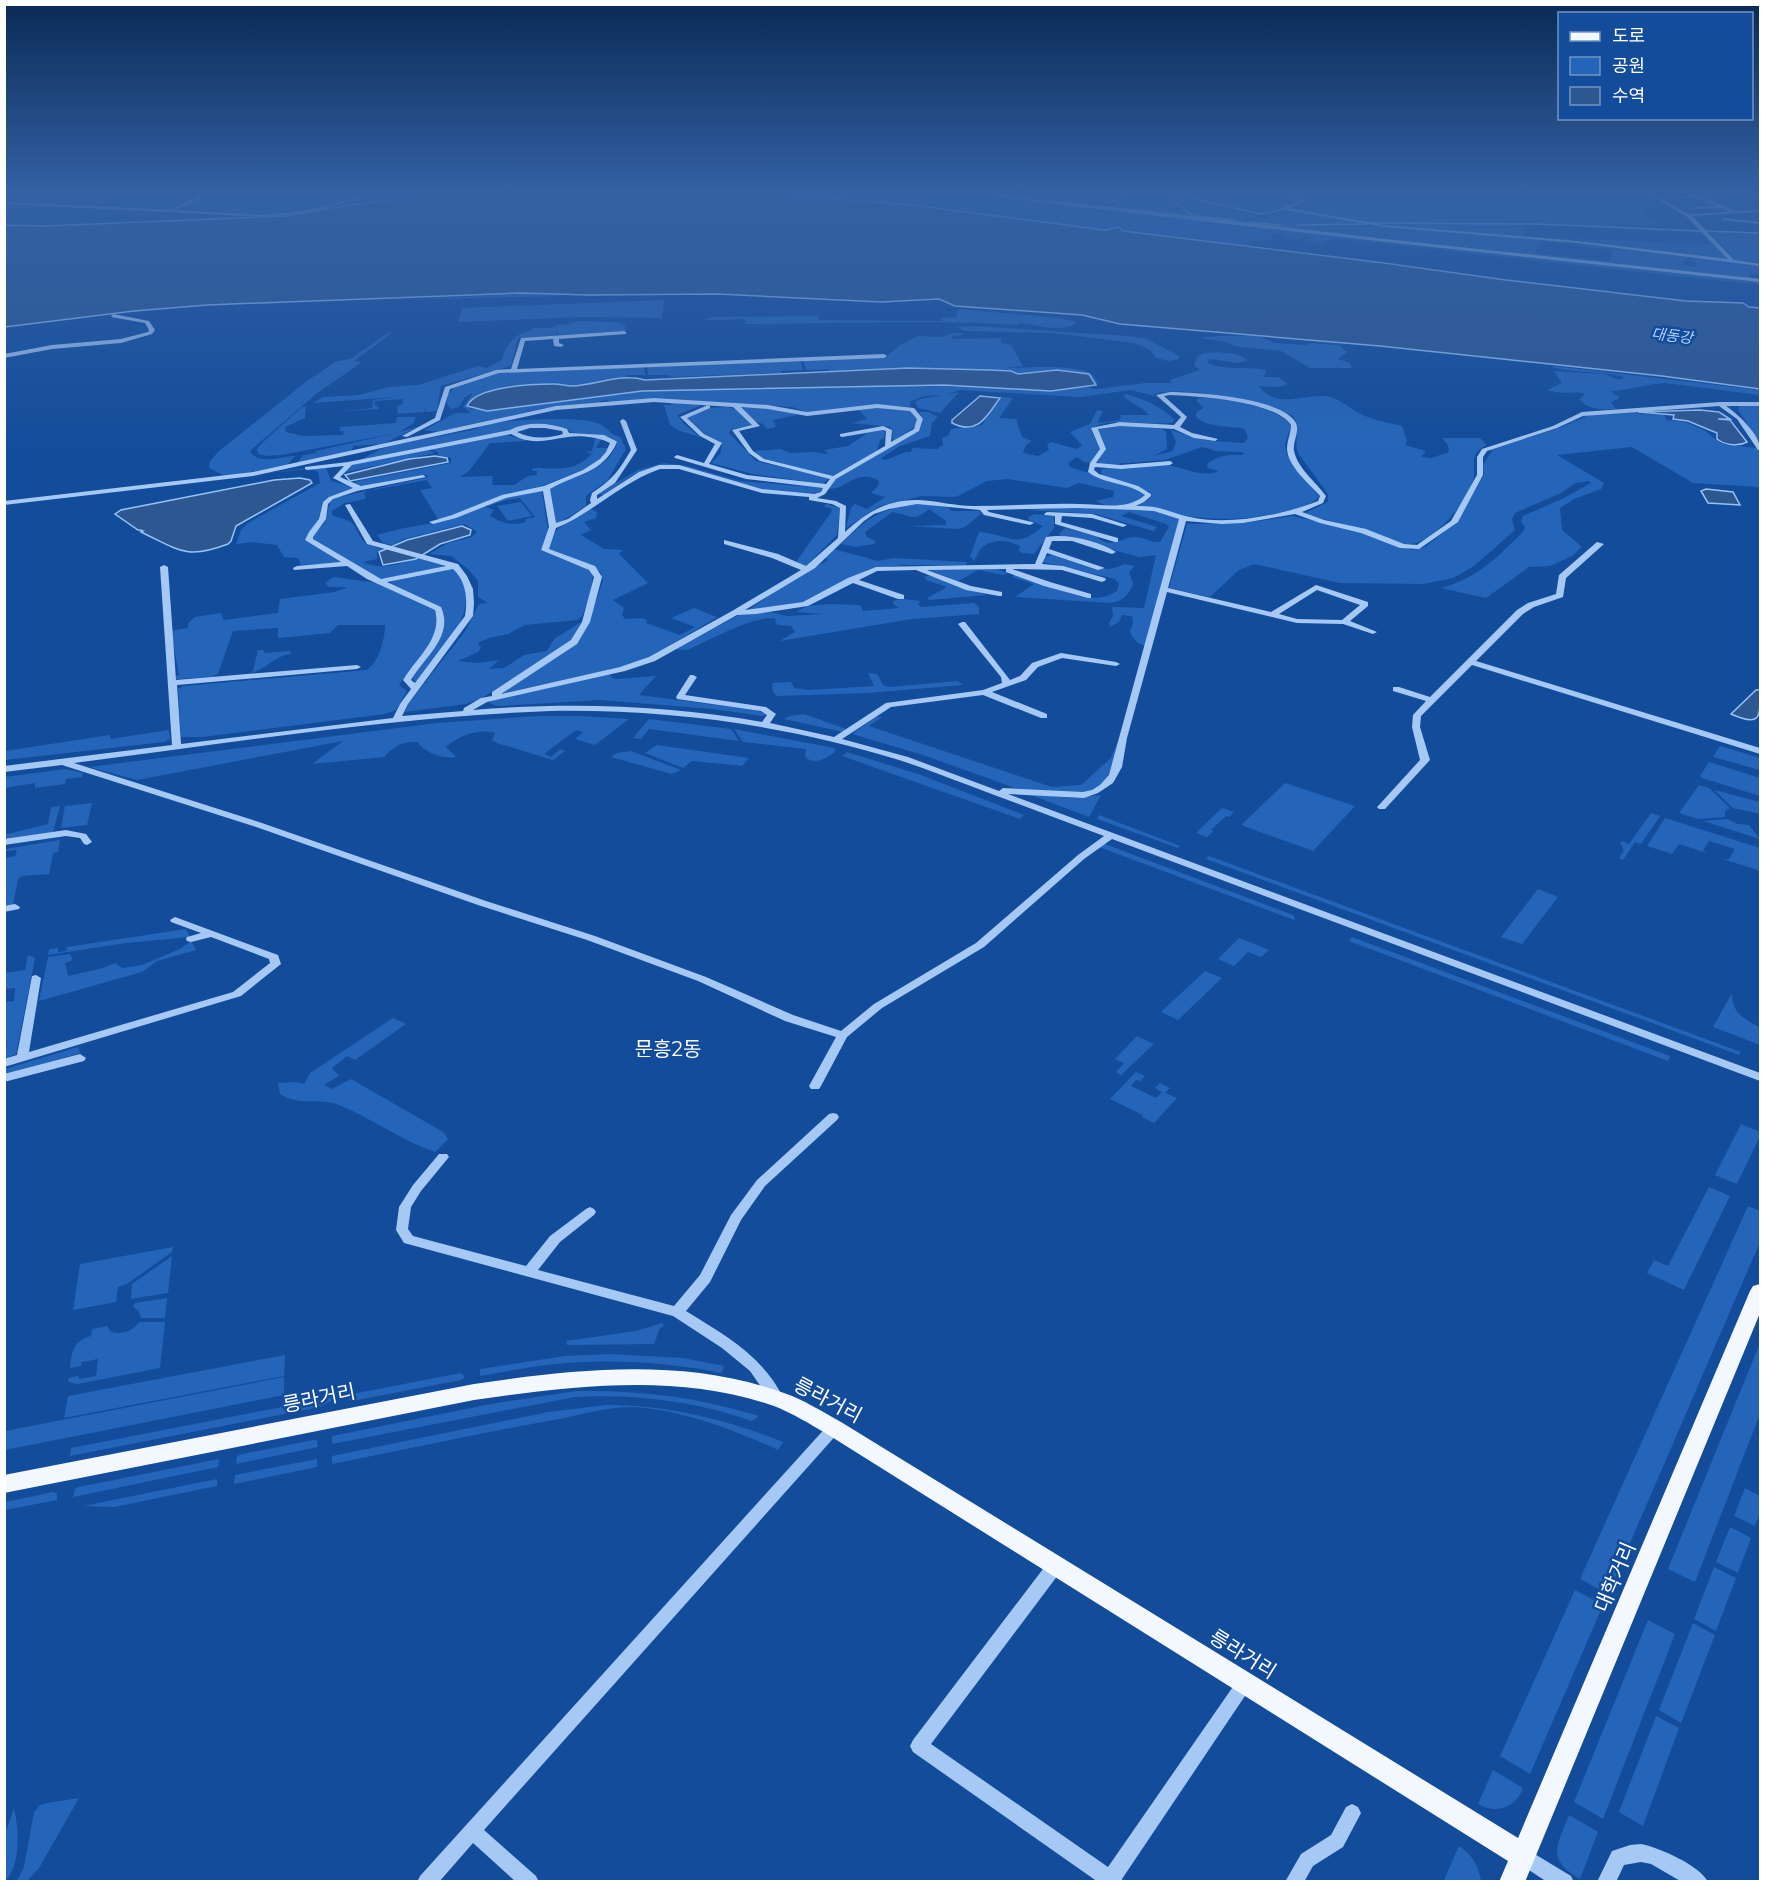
<svg xmlns="http://www.w3.org/2000/svg" width="1765" height="1886" font-family="Montserrat,'Noto Sans KR',sans-serif">
<rect width="100%" height="100%" fill="#124c9b"/>
<g fill="#2565b9" fill-rule="evenodd">
<polygon points="180,190 190,190 198,197 173,209 5,202 157,207 159,205 149,203 173,204 171,202 187,196 178,194 183,192"/>
<path d="M194,190C206,190 218,190 229,190C241,191 256,199 266,190H303L293,194L291,199L296,201L294,203H275L270,198L260,199L266,202L262,205C293,213 324,196 355,191C365,189 377,190 388,190L365,194L358,200L332,206L284,214L255,215L181,208L201,198Z"/>
<path d="M791,190H964L980,194L983,199L988,197L986,195L988,194L970,190H1009L1098,203L1072,201L1071,203L1135,209L1119,207L1116,202L1152,193L1157,194L1147,196L1148,199L1143,200V203C1160,208 1166,198 1184,207L1172,199L1150,198L1162,195L1234,211L1225,213L1207,209L1225,214L1223,215L1239,211L1259,215L1241,221L1256,220L1287,211L1407,229L1400,240L1305,230L1389,241L1388,243L1390,241L1760,282V285L1331,238L1321,244L1304,241L1307,238L1284,239L1287,236L1274,233L1267,237L1277,240L1254,241L1248,247L1123,231L1119,228L1105,230L913,205L821,198H790L794,195Z"/>
<path d="M1158,190C1184,190 1285,184 1300,201L1265,213L1220,203L1236,196L1210,191L1190,197Z"/>
<path d="M1280,190H1622L1630,195L1648,218H1652L1659,226L1615,224L1616,227L1701,231L1728,258L1719,260L1760,266V274L1751,273V277L1760,280L1402,240L1408,228L1477,234L1385,225L1289,209L1302,204L1305,201L1300,196ZM1529,224L1701,233L1711,245L1574,238L1578,241L1692,257L1690,262L1696,263V266L1673,265L1683,264L1689,257L1576,243L1575,245L1613,250L1609,261L1535,253L1541,241L1572,244L1574,242L1570,241L1573,240L1570,238L1526,237L1521,225Z"/>
<polygon points="1708,231 1760,233 1760,264 1735,260"/>
<polygon points="528,294 565,296 393,300"/>
<polygon points="664,300 662,318 582,317 458,322 462,308"/>
<path d="M958,309L1059,318L1077,322C1064,334 1033,324 1020,323L1018,325C927,319 835,324 744,324L747,321L745,319L703,320L714,317L818,316V319L822,320L942,321L941,318L956,317Z"/>
<path d="M582,321L636,323H619L625,326L626,331L558,335L557,331L556,335L518,338L511,366L441,386L437,411L426,412V404L425,412L398,414L397,406L403,404V399L375,401V406L379,407L378,409L342,411L372,408L373,400L395,397L313,403L323,397L359,395L389,387L418,385L478,366L486,368L502,360C504,346 517,332 531,331L532,328H550L560,324L570,325L568,323Z"/>
<polygon points="976,326 1127,336 1145,338 1179,356 1179,359 1169,361 1156,358 1150,350 1134,343 1054,333 965,331 957,327"/>
<path d="M389,332L392,333L354,361L362,362L316,394L250,451C258,466 281,456 295,456L287,465L234,475L225,476L209,468L210,461L219,451L307,381L335,362L352,358Z"/>
<path d="M954,333H961L962,335L952,336L951,339L1009,338L1001,339L1002,343L1011,345L1023,366L1006,368C1028,368 1071,364 1090,373C1095,376 1096,380 1098,384L1059,371L1022,374L990,370L922,368L829,371V369L806,370L803,359L887,356L900,345L918,336L941,337Z"/>
<polygon points="1218,336 1258,336 1275,343 1307,345 1310,343 1339,345 1347,352 1338,359 1350,363 1352,368 1310,368 1281,351 1234,346 1226,342 1199,338"/>
<path d="M1217,352L1236,354L1248,360L1239,363L1210,359L1207,363C1226,371 1247,366 1267,370L1263,377H1278L1288,384L1279,387L1259,386C1275,409 1301,395 1324,396C1338,397 1346,406 1357,412C1369,419 1389,423 1402,426L1407,441L1405,445L1426,451L1421,457L1431,458L1449,452L1448,445L1442,438H1480L1487,445C1470,453 1475,461 1474,476C1472,497 1433,544 1410,544C1396,544 1383,536 1370,532C1351,525 1331,521 1312,517L1305,513L1328,502V494L1298,453C1293,440 1302,428 1293,416C1267,402 1181,385 1154,394L1155,396L1131,390L1080,397L960,390L945,395L959,392L940,413L918,408L915,402L920,399L943,395L924,396L911,401L910,407L883,405L810,413L792,407L736,403L650,399L610,402L608,400L600,401L601,403L544,408L438,432L424,430L455,413H471L463,407L473,393L465,397L459,407L451,409L447,404L448,395L455,387L501,372L552,370V372L553,370L644,366L645,375H627L625,378C607,379 591,384 574,386C566,386 558,384 550,384C531,384 476,387 467,406L470,409L498,410L642,391L944,385L1051,391L1085,387L1096,389L1146,383H1172L1170,380L1200,370L1194,365L1197,357L1204,353Z"/>
<polygon points="800,360 803,370 781,371 781,373 670,377 670,375 648,375 647,366"/>
<path d="M1553,366L1760,390V395L1665,383C1646,384 1630,390 1611,391L1620,398L1611,402L1616,409C1602,410 1588,410 1579,399L1585,395L1583,393C1567,391 1563,395 1547,390L1562,383L1554,371L1604,374L1619,380L1625,377C1602,371 1572,373 1552,367Z"/>
<path d="M1126,394C1144,399 1160,406 1174,419L1173,422C1153,428 1105,414 1091,430L1100,449L1091,463L1084,462L1077,457L1068,463L1070,467L1142,490L1148,495C1134,505 1111,511 1096,501L1113,497L1114,491L1079,483L1067,488L1008,479L987,481L956,497L922,496L880,506L846,528L851,508L855,504L867,509L885,497L871,493L879,485L878,480C856,469 846,489 829,489L836,479L920,429L923,422L919,412H928L938,417L932,423L930,436L900,446L881,458L883,460C894,459 899,452 911,452L912,448L937,449L943,445L942,438L948,436L951,429L982,425L1001,398L988,396L1013,398L999,418L1016,419L1022,437L1032,441L1026,445L1023,453L1038,456L1049,450L1047,445L1051,442L1077,449L1082,445L1070,432L1090,424L1097,410L1103,411L1097,423L1120,420L1121,415H1149C1142,406 1132,404 1123,396Z"/>
<path d="M1200,398C1221,397 1280,407 1291,426L1285,444L1287,455L1319,497C1310,506 1299,508 1286,511C1232,525 1189,518 1136,507L1148,500L1152,495L1150,492L1108,478L1101,474L1102,469C1123,467 1144,464 1164,465C1182,466 1201,479 1219,471L1208,468L1207,464C1219,455 1228,454 1243,455V452L1216,451L1202,447L1165,460L1102,465L1098,463C1104,444 1108,449 1096,430L1121,425L1162,429L1166,432L1167,449L1154,456L1173,451L1176,442L1171,430L1203,440L1244,443L1248,438L1245,429C1228,425 1210,429 1196,417V413L1203,408L1196,400Z"/>
<polygon points="666,402 711,405 702,405 677,415 684,424 700,437 680,431 670,425 664,405 673,405"/>
<polygon points="1745,405 1760,406 1760,443 1739,411 1739,406"/>
<polygon points="302,407 306,407 305,418 285,427 286,432 302,436 343,435 344,431 340,431 340,427 396,423 397,417 415,417 414,423 399,432 420,426 383,444 354,446 351,451 297,463 303,455 316,453 316,451 396,433 282,455 266,456 258,454 257,449 261,444"/>
<polygon points="727,407 735,409 751,424 749,426 731,429 729,433 756,461 830,478 823,484 753,474 711,463 720,454 722,444 704,433 687,419 687,415 709,408"/>
<polygon points="744,407 786,410 797,415 773,420 776,427 767,429 763,424 756,422 742,408"/>
<polygon points="883,407 909,409 917,418 917,425 893,442 892,429 890,427 851,423 867,419 859,410"/>
<path d="M1635,411L1640,414L1664,415L1667,420L1685,422L1704,430L1719,442L1727,445L1757,448L1760,454V487L1693,483L1632,447L1557,455L1604,483L1601,489L1574,499L1560,508L1562,530L1582,547L1572,556L1550,566L1529,567L1486,598L1441,588C1478,578 1496,558 1523,532L1525,527L1521,522L1523,516L1564,498L1591,483L1589,481L1576,483L1559,494L1515,513L1512,519L1515,530L1474,566L1453,578L1424,584L1340,583L1254,564L1239,570L1210,597L1169,588L1187,524L1243,523L1293,516L1362,532L1412,550L1425,547L1457,522L1484,475L1483,465L1493,449L1562,427L1589,415Z"/>
<path d="M546,419C563,419 584,418 600,424C608,428 610,435 620,437L626,449L608,480L586,496V506L559,523H555L548,490C570,471 607,475 617,443C608,431 589,438 576,434C571,433 568,429 563,428C546,423 526,425 510,431L362,459L381,449L400,444L476,429L479,427L478,426C500,421 523,420 546,419Z"/>
<polygon points="883,430 885,432 884,438 880,440 877,451 832,476 771,461 762,459 755,451 780,449 791,453 812,452 828,454 824,450 848,446 869,432"/>
<path d="M507,435L527,441L490,443L469,471L460,477L493,476L492,485H514L528,476L537,475V471H532L533,468C558,468 573,473 592,454L585,452L592,451L595,439L602,438L596,448H610L601,460L590,467L542,486L440,519H438L420,490L432,488L427,480L367,491L364,493L366,499L345,503L332,511L333,516C362,523 350,525 365,543L383,550L377,552V559L363,562C384,572 399,562 419,559C426,558 436,562 443,564V566L435,569L382,579L375,577L313,539C314,530 321,529 325,522C329,513 326,506 334,498L429,477L426,475L371,486H362L354,483L357,481L451,463V458L438,455V452L430,449Z"/>
<polygon points="428,450 435,453 347,472 342,475 342,478 338,476 354,464"/>
<path d="M664,463L687,466L740,481L824,488C806,511 688,463 655,467C637,469 618,486 603,495L598,494L638,470Z"/>
<polygon points="331,466 342,466 326,468 331,481 354,487 327,498 322,503 318,522 305,539 341,563 301,565 298,558 284,557 277,545 253,542 236,544 241,530 248,523 320,483 318,472 311,469 253,474"/>
<path d="M542,491L548,531L541,550L585,568L593,573L590,596L582,616L577,620L525,625L508,634L489,638L478,643L481,648L478,652L458,661L477,663L499,660L489,669L504,668L524,655L547,651L554,639L581,622L570,644L480,699L466,704L405,712L409,703L466,630L479,604L488,603L478,597V581L468,569L451,556L429,554L448,543L472,537L477,532L465,524L404,539L392,545L383,543L377,535L404,528L446,521L484,506L494,510L490,516C500,523 514,526 526,522V519L535,517L520,498L506,500L489,506L486,505L510,496Z"/>
<polygon points="521,502 532,516 508,521 497,506"/>
<path d="M918,503L949,508L951,511H980L981,514L965,527L957,529L910,526L946,525V521L929,509C912,523 912,515 892,512L865,532L867,537L876,541L874,544L855,547L841,544C870,516 878,510 918,503Z"/>
<polygon points="826,504 840,508 837,535 806,566 796,562 832,511 831,508 824,507"/>
<path d="M1072,507L1154,510L1181,518L1147,647C1138,644 1133,640 1130,631L1133,623L1132,616L1122,615L1119,622L1110,627L1109,623L1113,616L1112,607L1144,608L1156,555L1139,557L1058,535L1065,528L1098,537C1109,550 1122,537 1135,537C1144,537 1151,543 1160,542L1169,527L1166,524L1129,512L1121,516L1157,527L1153,531L1096,514L1025,510Z"/>
<path d="M590,509L597,512L596,518L584,522L591,530L581,535L604,549L623,550L619,554L648,583L613,600L624,608L622,615L625,619L642,618L647,620L646,623L680,635L695,627L671,618L694,608L717,617L651,657L626,666L500,694L577,642L588,623L603,581L600,572L548,550C549,528 573,518 590,509Z"/>
<path d="M1035,514L1054,516V528L1034,554L1022,553L1019,550L1020,546C1007,540 993,538 982,548C978,551 977,557 974,561L970,556L979,532C1010,534 1015,551 1043,526L1029,520L1028,517Z"/>
<polygon points="834,549 878,561 894,558 967,562 966,565 904,565 869,569 805,602 747,611 789,582 828,560 825,557"/>
<path d="M1052,555C1075,561 1102,577 1124,564L1135,566L1129,572L1133,584C1129,595 1122,602 1110,603L1015,597L1034,584L1012,577L1015,574C1033,581 1086,602 1103,597C1108,596 1113,593 1117,591L1119,584L1115,579L1043,562L1045,557Z"/>
<path d="M447,569H454C480,601 459,626 439,653C432,662 425,675 415,682L412,677L441,632L444,614L434,604L391,584V581Z"/>
<polygon points="927,569 996,569 1008,573 1003,575 978,570 958,581"/>
<polygon points="924,576 932,576 987,595 929,600 927,598 947,587 926,580"/>
<path d="M333,577L378,583L435,610C448,632 410,667 399,685L407,691L396,710L385,714L202,737H181L178,689L184,686L367,670C379,662 385,639 385,625H338L330,633L278,638V628L233,631L218,674L211,677L175,679V677L179,675L171,631L188,628V623L195,617L221,613L224,620L278,613L280,599L335,592L348,587H329L325,583Z"/>
<path d="M902,599L921,601L918,604L921,607L974,603L979,607V614L912,619L780,641L795,632L791,626L779,625L775,622L776,619C758,613 706,642 687,650L675,649L739,615L770,612L787,616L823,614L797,612C806,601 845,605 860,605L863,611L899,608L893,604V601Z"/>
<path d="M258,650H264V653L291,651L290,654C274,656 265,671 249,673L253,671Z"/>
<polygon points="868,673 877,674 883,685 889,687 958,681 963,685 868,693 777,696 773,692 772,683 791,682 794,688 809,690 874,686"/>
<polygon points="610,674 612,678 617,679 656,676 639,695 755,710 767,714 763,716 712,709 600,700 498,706 489,703 494,700"/>
<polygon points="804,714 846,729 843,732 784,719 790,716"/>
<path d="M538,716H579L629,719L595,745L575,739L583,732L576,730L544,754L551,757L560,749L565,751L553,760L497,743L492,740L495,733C479,728 458,736 446,747L456,757C444,759 424,753 418,742C402,741 394,746 384,757L312,764L343,741L137,780L89,767L437,723Z"/>
<polygon points="876,717 882,717 869,726 1052,787 1081,785 1111,758 1119,738 1117,752 1107,781 1098,788 1083,793 1021,790 923,755 852,734"/>
<polygon points="649,719 731,729 739,741 649,729 641,739 633,738"/>
<path d="M734,729L834,748L836,751C827,758 815,766 805,757L806,749L743,742Z"/>
<polygon points="169,730 170,739 164,742 5,760 5,751 110,735 110,739"/>
<polygon points="657,745 749,758 742,766 692,761 683,768 645,753"/>
<polygon points="1720,746 1760,758 1760,770 1713,757"/>
<polygon points="631,751 681,770 672,774 611,757 617,753"/>
<polygon points="847,752 921,775 1024,815 1020,819 842,756"/>
<polygon points="1709,762 1760,778 1760,796 1702,778 1700,776"/>
<polygon points="65,769 83,773 82,777 66,779 65,784 35,788 35,783 5,788 5,777"/>
<polygon points="1285,783 1355,806 1313,851 1241,825"/>
<polygon points="1699,785 1709,788 1730,808 1725,811 1725,817 1698,819 1679,813"/>
<polygon points="1714,790 1760,802 1760,814 1733,808"/>
<polygon points="1028,794 1072,798 1101,795 1089,817"/>
<polygon points="92,803 87,825 61,828 65,806"/>
<polygon points="60,806 53,832 5,840 4,835 48,824 51,807"/>
<polygon points="1222,808 1234,812 1229,817 1226,816 1211,830 1214,831 1207,837 1196,833"/>
<polygon points="1651,813 1660,816 1641,844 1635,842 1623,860 1619,858 1624,850 1620,843 1622,841 1629,844"/>
<polygon points="1099,815 1180,846 1178,848 1097,819"/>
<polygon points="1665,818 1760,848 1760,871 1723,859 1729,859 1735,849 1709,841 1703,850 1707,853 1679,844 1672,854 1647,846"/>
<polygon points="1727,819 1738,824 1749,825 1760,839 1703,821"/>
<polygon points="60,840 58,852 53,853 49,874 22,876 18,879 13,905 5,906 5,858 15,856 17,850 5,851 5,849"/>
<polygon points="1102,843 1293,915 1295,918 1294,920 1099,847"/>
<polygon points="1209,856 1741,1052 1739,1055 1206,859"/>
<polygon points="1538,889 1558,897 1522,944 1501,937"/>
<polygon points="186,929 190,937 126,943 48,955 49,949 58,948 58,952 66,951 67,947"/>
<polygon points="1352,937 1635,1043 1670,1056 1668,1061 1349,941"/>
<polygon points="1239,938 1269,950 1261,957 1248,952 1234,966 1218,959"/>
<polygon points="191,941 196,950 157,961 142,972 39,1001 48,957 70,954 73,960 65,963 68,976 103,968 115,963 122,968 142,965 180,949"/>
<polygon points="28,955 35,958 16,1054 5,1059 7,1041 5,1040 5,1002 14,1001 15,988 5,989 4,973 25,970"/>
<polygon points="1205,971 1222,978 1178,1020 1161,1012"/>
<path d="M1732,993C1732,1013 1742,1017 1760,1028V1045L1713,1027Z"/>
<path d="M393,1018L406,1024L355,1060L347,1056L332,1068L339,1076L324,1085L332,1089L351,1079L443,1132L448,1139L435,1152C400,1140 372,1118 339,1105C319,1097 302,1107 280,1094L278,1083L296,1082L304,1084L310,1073Z"/>
<polygon points="1137,1036 1154,1044 1121,1075 1116,1072 1124,1063 1115,1059"/>
<polygon points="78,1047 80,1053 5,1075 5,1069"/>
<polygon points="1136,1072 1145,1076 1140,1081 1136,1080 1131,1086 1156,1098 1162,1092 1155,1088 1160,1083 1170,1088 1165,1093 1177,1098 1154,1123 1142,1117 1143,1115 1110,1099"/>
<polygon points="1741,1124 1760,1132 1760,1136 1737,1184 1715,1175"/>
<polygon points="1709,1187 1730,1196 1684,1290 1647,1273 1654,1260 1668,1266"/>
<polygon points="1748,1206 1760,1211 1760,1242 1608,1594 1580,1579"/>
<polygon points="173,1247 172,1252 127,1284 118,1287 116,1302 73,1310 80,1264"/>
<polygon points="172,1256 168,1293 131,1299 132,1284"/>
<polygon points="167,1298 165,1318 141,1318 139,1312 133,1306 135,1303"/>
<path d="M139,1322H165L160,1368L77,1384L69,1382L68,1378L79,1376V1379L96,1376L98,1359L82,1362L81,1366L70,1368C72,1351 73,1341 91,1336L92,1329L107,1326L111,1332C123,1335 133,1331 139,1322Z"/>
<polygon points="662,1323 664,1326 660,1328 654,1344 567,1345 566,1341 636,1331"/>
<polygon points="1760,1343 1760,1414 1695,1582 1668,1569"/>
<path d="M611,1354L683,1358L724,1366L722,1373C670,1363 620,1359 567,1363C538,1365 509,1371 480,1376V1369L565,1356Z"/>
<polygon points="285,1355 284,1376 64,1418 68,1396"/>
<polygon points="461,1373 465,1377 461,1380 352,1401 348,1399 352,1394"/>
<polygon points="284,1377 284,1395 5,1450 5,1431"/>
<path d="M577,1391C639,1390 699,1397 759,1416L752,1421C694,1401 636,1394 575,1397L332,1444V1436L496,1403Z"/>
<polygon points="333,1397 331,1401 320,1407 70,1456 71,1448"/>
<path d="M606,1405C668,1405 725,1419 783,1442L778,1450C735,1430 677,1408 629,1407C604,1407 573,1417 548,1421C476,1434 404,1450 332,1464V1456L548,1412Z"/>
<polygon points="313,1440 317,1440 318,1447 236,1464 237,1456 242,1454"/>
<polygon points="219,1459 218,1467 73,1497 75,1489 79,1487"/>
<polygon points="317,1459 317,1467 234,1484 235,1475"/>
<polygon points="217,1479 217,1486 114,1507 83,1506"/>
<polygon points="1745,1488 1760,1496 1760,1513 1755,1526 1734,1516"/>
<polygon points="53,1492 57,1493 57,1500 5,1510 5,1502"/>
<polygon points="1730,1527 1751,1538 1738,1573 1716,1562"/>
<polygon points="1714,1567 1736,1578 1716,1631 1694,1619"/>
<polygon points="1575,1590 1603,1605 1530,1774 1500,1756"/>
<polygon points="1648,1620 1675,1634 1603,1819 1574,1802"/>
<polygon points="1693,1623 1715,1635 1681,1723 1659,1710"/>
<polygon points="1656,1716 1679,1728 1643,1826 1619,1812"/>
<path d="M1493,1770L1523,1788C1516,1807 1497,1815 1478,1804Z"/>
<polygon points="79,1798 39,1868 27,1881 17,1881 24,1867 34,1812 40,1805 47,1803"/>
<path d="M14,1808C19,1829 21,1865 5,1881V1834Z"/>
<path d="M1569,1815L1598,1832L1580,1879C1546,1859 1557,1846 1569,1815Z"/>
<path d="M1459,1846C1472,1854 1479,1867 1481,1881L1444,1880Z"/>
</g>
<g fill="#2d5791" stroke="#98c3f7" stroke-width="1.5">
<polygon points="472,190 527,194 614,190 791,190 794,195 791,198 821,198 913,205 1105,230 1119,227 1123,231 1384,263 1506,280 1686,301 1743,303 1749,307 1760,308 1760,389 1662,376 1380,346 1120,324 1082,315 955,306 939,299 881,302 718,294 589,295 520,293 207,305 134,311 5,327 5,225 45,226 285,216 343,206"/>
<path d="M908,368L990,370L1011,371L1018,374L1057,370L1089,374L1096,385L1051,391L944,385L642,391L487,411L467,406C476,386 534,384 554,384C560,384 566,386 572,386C596,385 621,373 645,380Z"/>
<path d="M980,396L1000,398C987,416 978,436 952,423V420Z"/>
<path d="M1700,410L1719,412L1730,419H1718L1730,420L1747,442C1738,447 1725,445 1717,439V433L1688,421L1673,419L1674,415L1638,412Z"/>
<polygon points="435,456 447,458 448,462 350,481 345,475 409,459"/>
<path d="M300,478L310,480L312,483L236,526L231,541L228,544C186,560 179,550 141,532L143,531L140,530H138L115,514L121,510L274,480Z"/>
<polygon points="1706,489 1733,492 1740,505 1708,503 1701,491"/>
<polygon points="462,526 471,530 470,535 440,544 416,559 383,565 379,552 407,540"/>
<path d="M1756,690H1760C1760,716 1762,728 1731,714Z"/>
</g>
<g fill="none" stroke-linecap="round" stroke-linejoin="round">
<g stroke="#98c3f7" stroke-width="1.5">
<polyline points="1172,199 1193,216 1234,220"/>
<polyline points="1159,200 1172,201"/>
<polyline points="1250,222 1281,225"/>
<polyline points="1371,223 1537,224 1701,231"/>
<polyline points="1297,225 1367,224"/>
<polyline points="1707,231 1760,233"/>
</g>
<g fill="#a6c8f4" fill-rule="evenodd">
<polygon points="191,190 196,190 202,195 201,199 176,210 265,215 303,211 388,190 397,190 303,213 265,217 4,204 4,202 175,210 174,208 197,197"/>
<polygon points="965,190 977,190 1034,199 1124,208 1377,238 1760,279 1760,282 1377,241 1012,199"/>
<path d="M1144,190H1159L1262,213L1271,212L1300,201L1296,197L1277,190C1289,190 1298,193 1305,202L1289,208L1385,225L1577,241L1728,259L1686,216L1639,190H1645L1689,214L1729,212L1721,208L1693,209L1695,207L1716,206L1697,198L1671,199L1669,197L1692,196L1681,190H1688L1699,195L1725,194L1727,196L1704,197L1736,211L1759,210L1760,212L1692,216L1734,260L1760,264V266L1577,243L1385,227L1284,210L1262,215L1151,191L1105,204L1103,203Z"/>
<polygon points="1724,218 1760,222 1760,224 1722,220"/>
<polygon points="113,314 149,321 155,330 152,334 121,343 52,349 4,358 4,354 52,345 121,339 148,332 149,330 145,323 111,317"/>
<polygon points="624,331 626,332 626,334 559,339 559,343 564,345 561,347 554,346 553,339 525,341 517,369 884,354 887,356 884,358 499,373 450,389 440,420 407,437 402,436 435,418 445,387 496,370 511,369 521,338"/>
<path d="M1170,392C1197,392 1277,398 1294,420C1302,430 1292,441 1294,451C1298,469 1316,482 1326,496L1323,503L1302,512L1324,520L1366,529L1404,544L1417,545L1451,521L1477,475V457L1482,449L1553,426L1582,412L1720,402H1760V406H1726C1738,414 1762,436 1760,451L1758,450L1737,419L1719,406L1583,416L1557,428L1487,451L1483,457V475L1458,522L1419,549L1400,548L1361,533L1320,523L1295,514L1243,523L1222,524L1186,521L1168,588L1271,612L1316,585L1368,602V606L1350,621L1377,632L1373,634L1343,624L1297,623L1167,592L1127,738L1122,767L1113,783L1098,793L1084,798L1008,794L1760,1073V1081L1112,839L1084,859L984,947L882,1008L847,1037L821,1086L819,1089H811L809,1086L836,1037L785,1021L698,981L587,940L478,905L253,826L62,765L4,772V766L172,745L160,567L164,565L168,567L176,680L357,665L361,667L357,669L177,685L181,744L393,718L400,704L411,689L403,680C416,658 443,638 435,610L367,579L347,566L294,570L293,568L297,566L341,562L305,540L309,532L319,519L323,502L329,497L353,488L333,478L344,466L307,470L305,469V467L348,462L510,430C528,421 549,423 567,429L569,433L604,435L616,441L617,442C603,474 577,473 550,489L556,523L568,519L591,503L590,500L592,493C613,479 618,472 631,450L620,421L623,419L626,421L637,450L615,483L597,495V499L639,472L659,465H679L762,489L814,494L821,492L823,488L746,479L675,458L674,457L677,455L704,463L715,444L700,436L680,417L708,405L710,406V408L687,418L704,434L722,443L709,464L747,475L826,484L830,479L760,461L749,453L732,430L752,425L733,407L654,402L556,410L253,476L4,505V501L253,472L556,406L654,398L768,405L807,412L877,404L914,408L923,419L919,431L836,479L825,494L817,498L836,501L846,506L845,532C867,512 888,499 919,500C937,501 955,506 974,506C1009,506 1044,503 1079,504C1102,504 1127,511 1145,495C1128,482 1105,485 1088,472L1090,463L1100,449L1091,428L1120,422L1174,425L1181,417L1156,395ZM1170,395C1198,396 1275,401 1291,425C1291,433 1287,440 1287,449C1288,467 1309,483 1320,496L1318,501C1282,515 1229,526 1190,517C1178,515 1166,509 1154,507C1148,506 1142,506 1136,506L1144,502L1151,496V494L1138,486L1099,474L1094,470L1095,467L1121,469L1170,465L1173,463L1170,461L1121,465L1096,463L1106,449L1098,429L1120,426L1174,429L1194,438L1215,441L1218,439L1192,433L1180,427L1187,417L1164,396ZM741,407L768,409L807,416L877,408L910,411L917,419L914,429L891,442L892,430L883,426L840,434V436L842,437L883,430L886,431L885,446L833,476L764,459L753,451L739,431L760,426ZM530,428H545L562,431L563,434C548,439 531,439 517,432ZM511,434C532,446 546,440 568,437C580,435 599,437 610,443L606,452L600,459L583,470L544,486L502,495L452,515L429,522L433,524L456,518L506,498L543,491L549,527L541,550L589,570L594,577L582,622L571,640L492,692V696L481,698L464,708L463,711L402,716L408,704L473,616L474,603L473,589L467,576L458,564L373,541L350,504L345,505L367,544L446,566L381,579L313,539V537L326,519L328,504L333,499L357,491L426,477L423,475L361,486L340,477L352,465ZM660,469H679L762,493L809,497V500L832,504L840,508L838,538L806,566L778,554L724,540V544L772,558L801,570L732,611L649,657L620,667L501,694L577,644L590,622L602,577L595,566L549,549L556,528C593,513 622,482 660,469ZM917,504L980,510L984,515L1030,525L1034,523L1032,522L989,512L987,510L1077,508L1136,510L1154,511L1179,519L1119,738L1109,775L1100,785L1092,790L1083,792L1003,788L999,791L908,757L842,739L891,707L983,695L1041,718H1047V714L992,692L1026,680L1038,667L1062,658L1116,666L1120,664L1116,662L1061,653L1032,663L1020,676L1010,680L965,622H962L958,624L1001,677L1002,683L983,690L886,703L834,737L770,723L776,714L766,707L685,695L697,677L693,675H690L676,697L677,699L761,711L767,715L762,722C667,705 570,702 473,710L487,702L625,671L655,661L737,615L756,614L808,606L853,583L898,599H904V595L859,580L877,571L916,570L966,590L999,596H1002V592L971,586L927,570L1006,569V572L1044,586L1088,598H1091V594L1050,582L1012,569L1062,570L1102,582L1106,580L1105,578L1063,566L1042,564L1047,553L1098,570L1105,568L1049,549L1052,541H1072L1112,554L1116,552C1099,541 1067,533 1046,537L1035,564L876,567L848,578L803,602L745,610L815,568L864,521L874,514L889,509ZM453,569C466,581 468,599 465,616L415,683L411,680C425,657 454,636 441,607L387,582ZM1317,590L1360,605L1342,620L1297,619L1279,614ZM550,711C668,709 786,725 899,760C922,767 945,777 968,785C1013,802 1058,819 1104,836L1078,855L976,943L874,1004L841,1031L793,1015L706,977L595,936L486,901L259,822L74,763C232,743 390,717 550,711Z"/>
<polygon points="1047,512 1092,514 1127,525 1123,527 1092,518 1062,516 1061,522 1118,538 1118,542 1115,542 1055,524 1055,516 1045,515 1044,514"/>
<polygon points="1597,542 1604,544 1566,578 1563,597 1534,607 1523,614 1476,661 1760,748 1760,754 1472,665 1421,716 1420,727 1430,760 1385,809 1379,809 1377,807 1379,805 1420,760 1412,727 1413,715 1426,701 1393,691 1393,687 1399,687 1430,697 1517,610 1528,603 1556,594 1559,575"/>
<polygon points="66,830 86,834 92,842 87,845 84,844 80,838 66,836 4,845 4,839"/>
<polygon points="15,904 20,907 19,909 4,912 4,906"/>
<polygon points="175,917 278,955 281,964 241,996 4,1067 4,1059 17,1055 32,976 36,975 41,978 29,1052 233,992 270,963 269,959 211,937 191,942 187,941 186,939 187,937 201,933 171,922 170,920"/>
<polygon points="80,1054 86,1058 84,1061 4,1082 4,1074"/>
<path d="M833,1113L837,1114L839,1117L837,1120L765,1186L741,1220L710,1282L686,1311C726,1336 762,1355 784,1399L782,1403L777,1405L772,1403L750,1371L722,1348L673,1316L404,1243L396,1230L399,1207L413,1185L439,1154H447L449,1157L421,1191L411,1207L408,1229L413,1236L526,1266L550,1236L586,1209L590,1207L594,1209L596,1212L594,1215L560,1242L538,1270L674,1306L700,1275L731,1215L757,1180L829,1114Z"/>
<polygon points="834,1422 839,1424 841,1428 839,1432 484,1830 536,1876 539,1882 516,1882 473,1843 439,1882 417,1882 420,1876 829,1424"/>
<polygon points="1055,1559 1061,1561 1063,1566 1061,1571 931,1744 1108,1867 1239,1678 1245,1676 1251,1678 1253,1684 1122,1879 1123,1882 1098,1882 913,1752 910,1746 913,1740 1049,1561"/>
<polygon points="1352,1804 1358,1807 1361,1813 1343,1847 1313,1866 1304,1882 1285,1882 1301,1854 1331,1835 1346,1807"/>
<path d="M1641,1844C1658,1847 1701,1866 1708,1882H1682L1651,1864L1641,1862L1624,1865L1616,1882H1597L1612,1851L1630,1845Z"/>
<polygon points="1523,1847 1571,1876 1574,1882 1547,1882 1517,1862 1514,1856 1517,1850"/>
</g>
<path fill="#f3f8ff" fill-rule="evenodd" d="M1760,1284V1313L1525,1882H1499L1508,1861L827,1434C810,1424 792,1413 774,1406C678,1372 572,1386 474,1400L4,1493V1475L474,1384C577,1369 684,1357 784,1393C804,1400 823,1412 841,1422L1518,1838L1750,1291L1753,1286Z"/>
</g>
<linearGradient id="sky" x2="0" y2="1"><stop stop-color="#0a2a55"/><stop offset="0.42" stop-color="#3361a4"/><stop offset="1" stop-color="#3361a4" stop-opacity="0"/></linearGradient>
<rect width="1765" height="455" fill="url(#sky)"/>
<g text-anchor="middle" stroke-width="5" stroke-linejoin="round" paint-order="stroke">
<g font-size="15" font-style="italic" fill="#b3d2fa" stroke="#124c9b">
<text transform="translate(1672 336) rotate(7)" y="5">대동강</text>
</g>
<g font-size="20" fill="#fff" stroke="#124c9b">
<text x="668" y="1056">문흥2동</text>
</g>
<g font-size="20" fill="#fff" stroke="#124c9b">
<text transform="translate(319 1398) rotate(-11)" y="7">릉라거리</text>
<text transform="translate(828 1400) rotate(28)" y="7">릉라거리</text>
<text transform="translate(1615 1577) rotate(-67)" y="7">대학거리</text>
<text transform="translate(1243 1654) rotate(32)" y="7">릉라거리</text>
</g>
</g>
<rect width="1765" height="1886" fill="none" stroke="#ffffff" stroke-width="12"/>
<rect x="1558" y="12" width="195" height="108" fill="#124c9b" stroke="#7194c3" stroke-width="1.5"/>
<rect x="1570" y="32" width="30" height="9" fill="#f3f8ff" stroke="#7194c3" stroke-width="1.5"/>
<text x="1612" y="42" font-size="18" fill="#ffffff">도로</text>
<rect x="1570" y="57" width="30" height="18" fill="#2565b9" stroke="#7194c3" stroke-width="1.5"/>
<text x="1612" y="72" font-size="18" fill="#ffffff">공원</text>
<rect x="1570" y="87" width="30" height="18" fill="#2d5791" stroke="#7194c3" stroke-width="1.5"/>
<text x="1612" y="102" font-size="18" fill="#ffffff">수역</text>
</svg>
